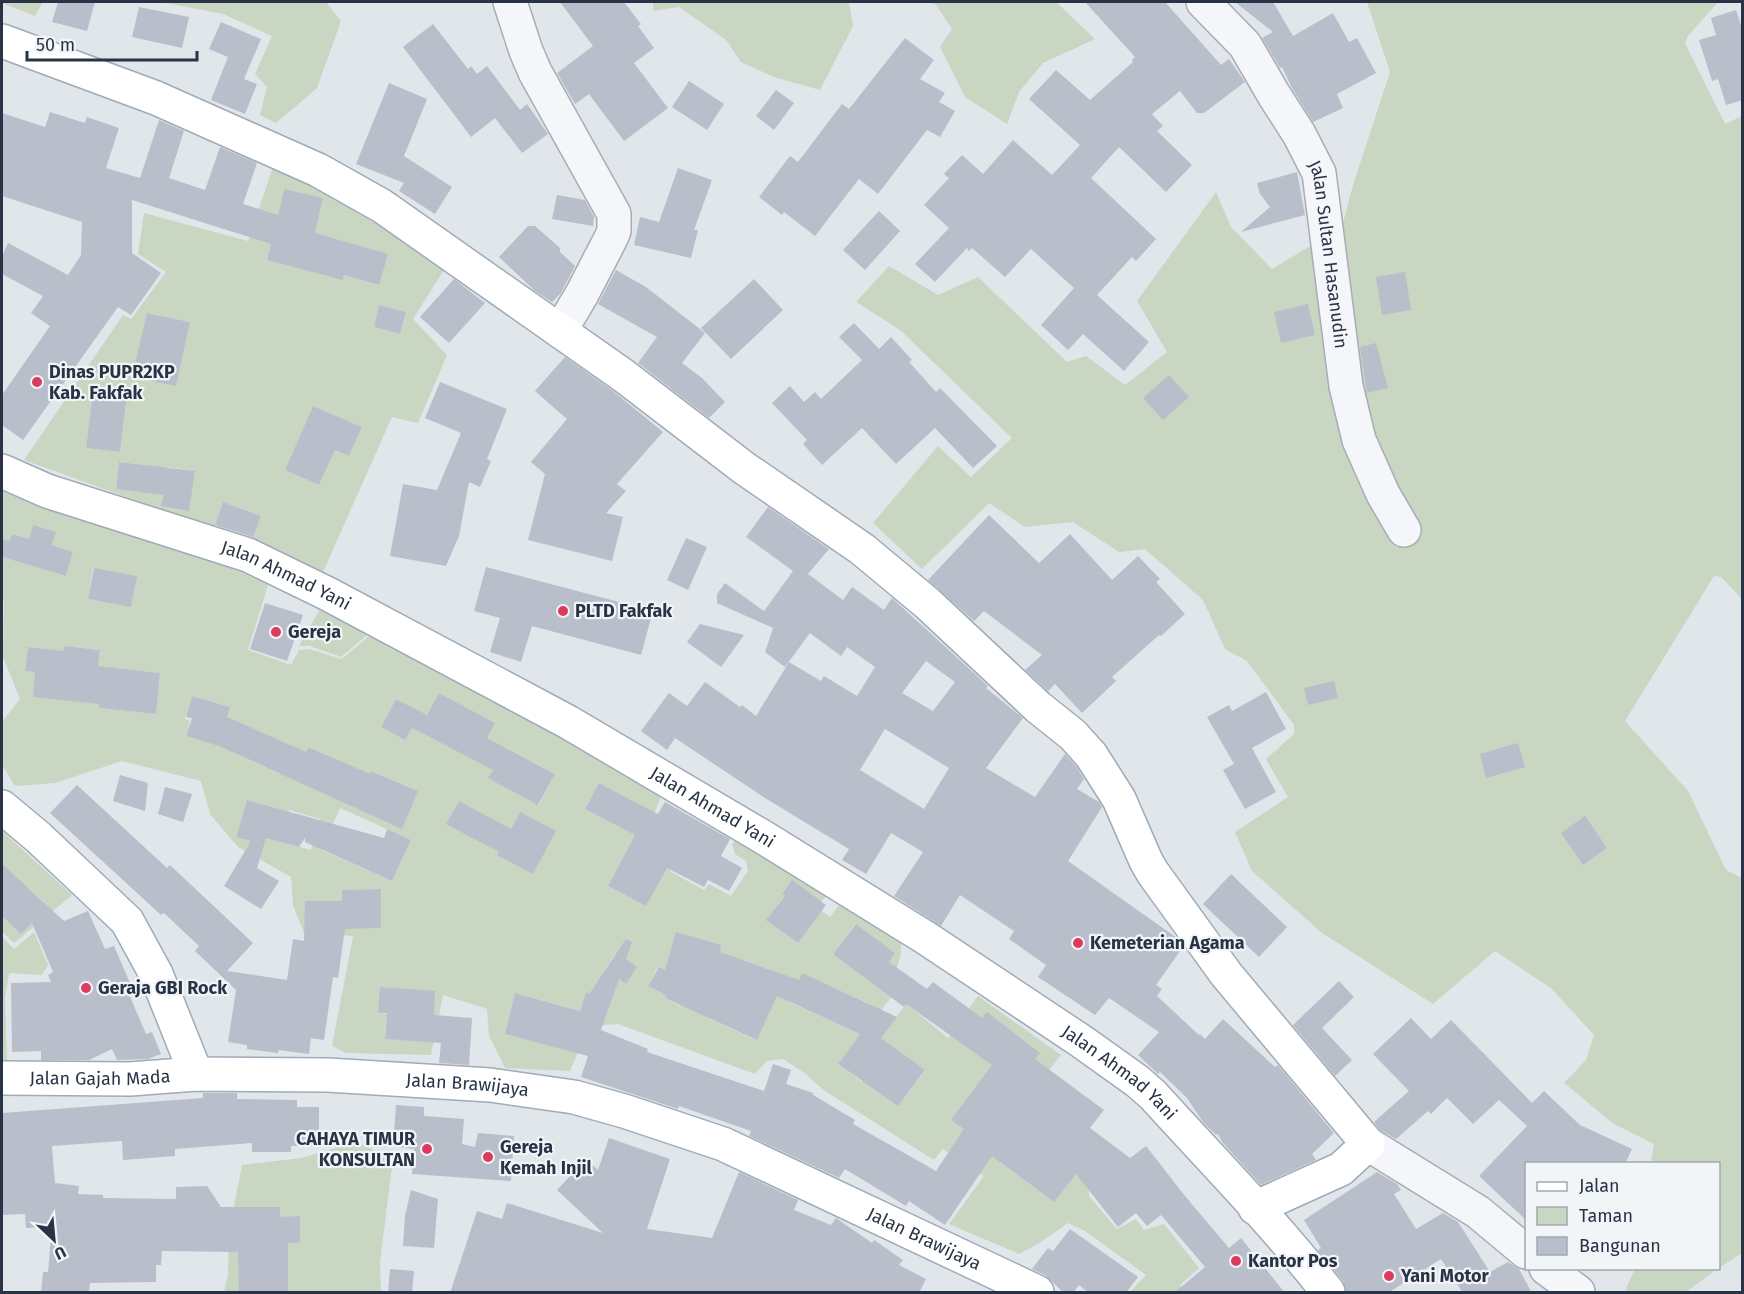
<svg xmlns="http://www.w3.org/2000/svg" width="1744" height="1294" font-family="'Fira Sans',sans-serif">
<rect width="100%" height="100%" fill="#e1e6eb"/>
<g fill="#c8d6c2" fill-rule="evenodd">
<polygon points="2,2 43,2 35,16 2,3"/>
<polygon points="161,2 326,2 341,21 317,88 276,123 260,115 267,87 255,74 272,36 223,14"/>
<polygon points="653,2 849,2 853,26 820,90 774,77 741,62 726,40 679,7 653,11"/>
<polygon points="929,2 1056,2 1095,39 1043,63 1019,92 1007,124 965,97 940,47 952,29 936,5"/>
<polygon points="1367,2 1718,2 1688,36 1685,43 1725,124 1742,116 1742,599 1721,577 1714,576 1625,721 1688,791 1726,870 1742,878 1742,1253 1719,1268 1718,1164 1651,1163 1654,1144 1614,1124 1564,1083 1586,1060 1594,1035 1551,988 1495,951 1433,1004 1322,933 1252,871 1235,832 1288,797 1266,759 1294,734 1294,725 1247,661 1225,649 1203,600 1145,549 1119,552 1073,522 1025,527 989,503 922,569 873,523 938,446 971,477 1012,438 900,330 856,302 889,266 938,295 978,277 1067,362 1086,356 1125,385 1167,352 1137,301 1216,192 1231,227 1272,269 1342,227 1353,185 1390,72"/>
<path d="M274,164L447,265L413,319L447,355L418,423L392,417L323,572L267,548L24,460L123,315L131,319L166,272L138,254L144,213L248,241ZM284,189L323,199L306,269L267,260ZM330,238L353,244L343,279ZM388,254L378,285L352,277ZM379,305L406,312L400,334L374,327ZM147,313L190,322L176,386L133,377ZM93,392L127,395L120,452L86,448ZM313,406L362,427L349,456L335,450L319,485L285,470ZM119,462L145,465L141,492L116,489ZM167,467L195,471L188,510L161,506ZM223,502L261,516L252,539L215,526Z"/>
<path d="M2,490L35,504L229,566L268,585L248,650L291,665L299,650L309,649L342,659L375,631L575,741L640,779L661,796L641,849L667,865L671,872L704,890L709,884L731,896L748,871L746,861L735,854L732,844L740,836L801,875L852,904L901,942V953L892,988L909,1001V1006L948,1038L978,996L1061,1055L1024,1101L1026,1118L1079,1154L1088,1178L1089,1196L1117,1229L1136,1219L1144,1230L1164,1224L1199,1268L1180,1285L1186,1292H1130L1146,1275L1085,1231L1068,1223L1041,1242L1019,1254L949,1224L984,1176L943,1149L934,1160L822,1089L806,1074L783,1059L767,1061L755,1074L618,1024L589,1026L570,1071L505,1068L489,1036L487,1009L443,995L431,1055L346,1053L332,1046L353,936L304,933L293,905L291,877L238,847L210,814L201,781L122,761L55,783L15,786L2,765V722L20,699L3,657L4,601L2,600V557L66,576L73,552L52,545L55,532L33,526L29,539L12,534L9,541L2,539ZM93,569L136,576L131,606L88,599ZM65,646L100,650L96,678L62,674ZM28,647L54,650L51,674L25,671ZM103,667L160,673L156,714L99,708ZM35,674L89,679L87,702L33,696ZM439,693L494,723L474,760L418,731ZM192,696L230,707L223,730L211,727L206,742L186,736L190,721L185,719ZM396,699L421,712L405,740L381,727ZM244,725L292,746L280,774L232,752ZM308,747L340,761L325,793L294,779ZM505,747L555,774L539,805L489,778ZM372,771L418,791L404,822L358,801ZM599,783L635,802L622,828L585,809ZM247,800L275,808L264,845L236,836ZM459,801L495,821L483,843L447,823ZM340,808L411,840L392,881L321,850ZM289,810L320,819L311,850L280,842ZM520,813L555,831L533,873L498,855ZM629,847L666,867L646,906L608,886ZM792,881L818,900L808,914L782,894ZM381,889V928L305,929V901H342V890ZM829,892L841,902L830,917L817,908ZM782,899L813,922L798,943L767,920ZM855,924L895,953L873,983L833,954ZM676,933L721,945L714,972L669,960ZM616,953L637,967L626,984L605,970ZM744,960L771,970L761,997L734,987ZM658,967L672,974L662,993L648,986ZM802,974L868,1003L856,1032L789,1002ZM674,980L690,987L680,1006L665,998ZM381,987L435,992L433,1017L378,1013ZM722,991L769,1013L756,1040L710,1019ZM586,992L611,1000L604,1022L579,1014ZM515,993L575,1009L564,1049L505,1034ZM894,993L907,1003L893,1021L880,1012ZM386,1018L425,1020L424,1041L385,1039ZM866,1026L890,1045L862,1082L838,1064ZM895,1049L925,1071L898,1106L869,1084ZM974,1090L1019,1123L997,1153L952,1120ZM1027,1126L1081,1166L1054,1202L1000,1162Z"/>
<polygon points="321,607 372,631 341,657 310,646 299,646"/>
<polygon points="2,831 72,895 14,943 2,931 2,916 21,934 48,906 28,887 2,915 2,870 4,867 2,864"/>
<polygon points="34,932 48,965 42,975 9,973 5,998 7,1063 2,1063 2,937 14,949"/>
<path d="M356,1142L393,1159L380,1263L381,1292H288V1267H239V1292H224L228,1274L229,1231L242,1165L302,1158ZM246,1207H279L280,1217H299V1242L246,1243Z"/>
<polygon points="1635,1269 1635,1268 1717,1269 1686,1292 1628,1292 1626,1288"/>
</g>
<g fill="#b8bfca" fill-rule="evenodd">
<polygon points="58,2 95,2 87,31 52,22"/>
<polygon points="560,2 624,2 641,24 638,26 654,48 634,63 668,108 624,141 589,94 575,104 557,73 593,46"/>
<polygon points="1085,2 1165,2 1221,65 1229,59 1245,82 1204,113 1197,113 1180,91 1152,114 1163,126 1157,131 1192,165 1166,192 1119,147 1091,178 1156,239 1136,261 1132,257 1097,295 1149,342 1124,371 1083,334 1068,350 1041,325 1074,288 1031,249 1005,277 972,248 969,251 967,248 935,282 915,264 949,228 924,205 949,178 944,174 962,155 983,174 1013,140 1052,175 1080,145 1029,99 1056,70 1090,100 1133,62 1132,60 1135,57"/>
<polygon points="1235,2 1273,2 1293,36 1333,13 1349,42 1357,38 1376,73 1337,94 1343,108 1313,122 1292,88 1282,67 1280,68 1262,38 1273,32"/>
<polygon points="139,7 189,17 182,48 132,37"/>
<polygon points="1736,10 1743,31 1743,100 1726,105 1718,79 1712,81 1699,40 1716,35 1711,18"/>
<polygon points="221,22 261,39 244,79 257,84 245,114 211,100 228,57 209,49"/>
<polygon points="433,24 468,69 471,66 477,74 487,66 520,110 527,104 548,134 522,153 495,118 471,137 403,47"/>
<polygon points="905,38 934,60 920,79 945,93 939,102 955,111 940,137 927,130 878,194 859,179 815,236 784,212 782,215 759,197 790,156 798,162 842,104 849,109"/>
<polygon points="689,81 724,104 707,130 672,107"/>
<polygon points="389,83 427,99 404,156 452,187 435,214 399,191 404,183 356,164"/>
<polygon points="776,90 794,103 774,130 756,116"/>
<polygon points="50,112 85,123 87,117 119,128 106,168 140,178 159,120 184,131 169,178 205,190 220,147 257,163 243,204 278,215 284,189 323,198 315,233 388,254 379,285 344,275 343,280 267,260 271,244 132,200 132,253 161,273 131,315 118,307 23,440 2,425 2,395 50,326 31,313 43,296 2,274 2,256 8,243 68,275 81,255 82,222 2,196 2,113 45,127"/>
<polygon points="678,168 712,180 694,230 698,230 691,258 634,245 640,217 659,222"/>
<polygon points="1297,172 1305,215 1241,232 1270,207 1260,194 1257,183"/>
<polygon points="557,195 585,200 594,217 593,226 552,219"/>
<polygon points="879,211 900,231 865,270 843,250"/>
<polygon points="528,226 535,226 560,248 560,252 575,266 561,293 552,302 535,291 499,257"/>
<polygon points="616,270 646,287 705,333 682,363 702,378 725,402 709,418 638,363 657,337 598,304"/>
<polygon points="1405,272 1411,310 1382,315 1376,277"/>
<polygon points="454,279 485,303 449,343 420,317"/>
<polygon points="754,279 783,310 731,359 701,328"/>
<polygon points="1308,304 1315,335 1281,343 1274,312"/>
<polygon points="379,305 406,312 400,334 374,327"/>
<polygon points="147,313 190,322 176,386 132,377"/>
<polygon points="854,323 879,349 891,337 912,360 909,362 936,392 940,388 997,446 973,468 935,428 896,464 862,428 822,465 803,444 807,440 772,403 790,386 804,402 815,392 821,399 862,360 839,337"/>
<polygon points="1376,343 1388,388 1367,393 1360,347"/>
<polygon points="565,357 613,391 663,432 617,484 626,491 606,513 623,517 612,561 528,540 545,474 531,462 567,419 535,391"/>
<polygon points="1169,375 1189,397 1163,420 1143,398"/>
<polygon points="440,382 507,409 487,459 491,461 480,487 469,482 459,536 446,566 390,556 403,484 437,490 461,433 425,418"/>
<polygon points="93,391 127,395 120,452 86,448"/>
<polygon points="313,406 362,427 349,456 335,450 319,485 285,470"/>
<polygon points="119,462 195,471 189,511 161,506 163,495 116,489"/>
<polygon points="223,502 261,516 253,537 215,525"/>
<path d="M768,507L829,549L808,574L843,600L852,587L884,610L892,598L988,686L986,688L1023,718L986,768L1035,797L1065,754L1076,766L1084,779L1077,789L1099,802L1102,807L1068,861L1177,938L1183,947L1156,985L1162,989L1157,996L1199,1035L1200,1034L1205,1039L1223,1019L1275,1067L1278,1065L1334,1133L1312,1154L1316,1160L1261,1185L1223,1143L1218,1134L1216,1135L1203,1122L1187,1098L1160,1072L1158,1074L1138,1055L1159,1032L1109,998L1095,1015L1038,977L1046,965L1009,939L1014,931L960,895L941,926L894,896L923,852L891,833L866,874L842,860L849,849L765,798L675,738L667,750L641,731L669,693L687,706L705,682L740,707L742,705L756,716L789,662L821,681L824,676L857,696L875,667L847,647L841,656L810,633L785,667L765,652L773,628L717,603V594L725,583L764,611L793,571L746,537ZM926,661L955,682L933,711L902,693ZM885,729L949,768L924,809L860,770Z"/>
<polygon points="989,515 1039,563 1070,534 1112,580 1138,556 1160,579 1156,582 1185,614 1161,636 1159,635 1112,677 1116,681 1082,713 1055,684 1048,691 1025,670 1042,655 984,611 974,621 928,580"/>
<polygon points="33,525 56,532 52,545 73,552 66,576 2,557 2,539 9,541 12,534 29,539"/>
<polygon points="686,538 707,547 688,590 667,580"/>
<polygon points="486,567 653,611 641,655 532,626 521,662 490,652 500,618 474,611"/>
<polygon points="94,568 137,576 131,607 88,599"/>
<polygon points="265,603 303,615 287,661 250,649"/>
<polygon points="700,624 744,635 721,667 687,642"/>
<polygon points="65,646 100,650 98,666 160,673 156,714 99,708 99,704 33,697 35,672 25,671 28,647 64,651"/>
<polygon points="1334,681 1338,698 1308,705 1304,688"/>
<polygon points="1266,692 1286,729 1252,748 1276,792 1245,809 1223,770 1234,764 1207,717 1229,705 1232,711"/>
<polygon points="439,693 495,723 487,738 555,774 538,805 488,778 493,770 412,728 405,740 381,727 396,699 427,715"/>
<polygon points="192,696 230,707 227,717 306,752 308,747 370,774 371,771 418,791 402,829 219,746 186,736 192,718 186,717"/>
<polygon points="1518,743 1525,767 1486,778 1480,754"/>
<polygon points="120,775 148,783 145,811 113,801"/>
<polygon points="599,783 658,814 665,802 730,839 721,856 742,868 729,891 708,880 704,887 667,868 646,906 608,886 635,835 585,809"/>
<polygon points="77,785 167,868 170,865 253,943 227,971 287,980 293,939 304,941 305,901 342,901 342,890 381,889 381,928 345,929 338,978 333,977 324,1040 311,1038 309,1054 278,1050 278,1053 247,1049 247,1045 228,1042 236,990 195,951 199,946 164,913 161,915 50,813"/>
<polygon points="165,787 192,794 183,822 158,814"/>
<polygon points="247,800 384,838 387,829 411,840 392,881 305,842 305,838 299,847 266,838 257,868 279,881 261,909 224,886 251,841 236,837"/>
<polygon points="459,801 511,829 520,812 556,831 533,874 497,855 499,852 446,824"/>
<polygon points="1585,816 1607,848 1583,865 1561,833"/>
<polygon points="2,864 64,921 88,911 105,949 114,946 130,983 125,985 146,1034 152,1032 161,1054 148,1059 117,1060 112,1049 89,1060 41,1060 41,1051 12,1052 11,983 51,982 48,975 53,972 32,923 21,934 2,916"/>
<polygon points="1231,874 1287,927 1259,957 1203,904"/>
<polygon points="792,880 826,905 798,943 766,920 785,896 782,894"/>
<polygon points="856,924 895,953 889,962 927,989 933,982 982,1018 987,1012 1040,1053 1035,1059 1104,1110 1090,1128 1130,1158 1146,1146 1185,1196 1229,1248 1241,1238 1285,1293 1174,1293 1205,1267 1161,1215 1147,1226 1136,1213 1118,1227 1076,1174 1054,1202 992,1156 945,1225 909,1201 906,1206 845,1169 839,1178 749,1136 751,1131 679,1106 678,1109 581,1077 588,1056 505,1034 515,993 580,1011 586,992 590,993 626,939 632,942 626,959 637,967 626,984 619,979 601,1030 648,1049 647,1052 764,1091 773,1064 791,1070 786,1084 813,1093 813,1095 855,1120 853,1124 936,1171 964,1129 951,1120 992,1065 906,1004 904,1007 833,954"/>
<polygon points="676,932 721,945 720,952 799,980 802,973 897,1017 881,1038 925,1070 898,1106 838,1064 860,1034 777,996 757,1040 665,998 666,995 648,986 659,967 665,970"/>
<polygon points="1339,981 1354,997 1322,1028 1352,1060 1335,1076 1293,1025"/>
<polygon points="380,987 435,991 434,1015 472,1018 469,1065 439,1063 441,1043 385,1039 387,1013 378,1013"/>
<polygon points="1411,1018 1431,1039 1451,1020 1532,1103 1544,1091 1580,1125 1632,1149 1625,1164 1527,1164 1527,1221 1479,1176 1527,1126 1499,1100 1473,1124 1447,1098 1431,1114 1428,1111 1396,1139 1380,1130 1374,1122 1409,1091 1373,1054"/>
<polygon points="203,1093 237,1093 237,1099 297,1100 297,1107 319,1107 319,1146 291,1146 291,1152 252,1152 252,1143 175,1149 175,1156 123,1160 122,1141 52,1146 55,1183 79,1186 78,1194 103,1195 103,1198 176,1199 176,1187 207,1186 221,1207 280,1207 280,1217 300,1216 300,1242 288,1243 288,1293 239,1293 238,1252 162,1251 161,1265 156,1265 156,1282 90,1283 89,1293 41,1293 43,1272 48,1272 52,1226 26,1228 25,1214 2,1215 2,1113 203,1098"/>
<polygon points="396,1105 424,1107 424,1116 464,1119 462,1144 475,1147 478,1133 514,1136 511,1181 412,1174 414,1149 393,1146"/>
<polygon points="609,1138 670,1159 647,1229 712,1238 739,1172 798,1200 794,1210 831,1225 836,1218 872,1243 874,1240 903,1260 899,1265 926,1279 919,1293 450,1293 477,1211 502,1219 507,1203 603,1233 557,1190 586,1159 598,1170"/>
<polygon points="1377,1172 1397,1184 1401,1190 1394,1194 1416,1229 1443,1213 1458,1222 1490,1272 1508,1262 1519,1269 1532,1293 1463,1293 1441,1259 1388,1293 1346,1293 1343,1281 1319,1252 1318,1250 1321,1248 1304,1220"/>
<polygon points="411,1190 438,1199 434,1248 403,1246 405,1216"/>
<polygon points="1070,1229 1138,1277 1126,1293 1089,1293 1079,1285 1073,1293 1064,1293 1045,1275 1032,1269 1048,1248 1053,1251"/>
<polygon points="390,1269 414,1271 412,1293 388,1293"/>
</g>
<g fill="none" stroke-linecap="round" stroke-linejoin="round">
<defs>
<g id="minor">
<polyline points="510,2 526,51 535,72 614,214 614,231 611,238 582,294 560,331"/>
<path id="s1" d="M1203,2L1245,45L1274,95L1299,134L1319,173L1346,386L1359,440L1383,494L1404,530"/>
<polyline points="1368,1144 1478,1212 1526,1252"/>
<polyline points="1546,1268 1578,1292"/>
</g>
<g id="major">
<polyline points="2,41 156,98 318,170 382,206 624,376 744,468 862,549 927,603 1038,707 1073,735 1091,755 1119,799 1146,861 1153,873 1226,974 1368,1144 1341,1169 1255,1208"/>
<path id="s2" d="M2,471L47,491L248,555L328,594L568,722L763,837L926,938L1081,1041L1137,1081L1153,1095C1212,1160 1274,1223 1328,1292"/>
<polyline points="2,807 38,837 127,921 156,974 196,1074"/>
<path id="s3" d="M2,1078L130,1079L196,1074L328,1075L490,1085L574,1097L624,1111L723,1144L1037,1292"/>
</g>
</defs>
<use href="#minor" stroke="#a6adb6" stroke-width="36"/>
<use href="#major" stroke="#9fabb8" stroke-width="36"/>
<use href="#minor" stroke="#f5f6f9" stroke-width="33"/>
<use href="#major" stroke="#fff" stroke-width="33"/>
</g>
<g fill="#db3b5c" stroke="#f1f5f8" stroke-width="2">
<circle cx="37" cy="382" r="6"/>
<circle cx="563" cy="611" r="6"/>
<circle cx="276" cy="632" r="6"/>
<circle cx="1078" cy="943" r="6"/>
<circle cx="86" cy="988" r="6"/>
<circle cx="427" cy="1149" r="6"/>
<circle cx="488" cy="1157" r="6"/>
<circle cx="1236" cy="1261" r="6"/>
<circle cx="1389" cy="1276" r="6"/>
</g>
<g text-anchor="middle" stroke-width="4.5" stroke-linejoin="round" paint-order="stroke">
<g font-size="18" fill="#283445" stroke="#f1f5f8">
<text dy="6" stroke="none"><textPath href="#s1" startOffset="290">Jalan Sultan Hasanudin</textPath></text>
<text dy="6" stroke="none"><textPath href="#s2" startOffset="303">Jalan Ahmad Yani</textPath></text>
<text dy="6" stroke="none"><textPath href="#s2" startOffset="789">Jalan Ahmad Yani</textPath></text>
<text dy="6" stroke="none"><textPath href="#s2" startOffset="1275">Jalan Ahmad Yani</textPath></text>
<text dy="6" stroke="none"><textPath href="#s3" startOffset="98">Jalan Gajah Mada</textPath></text>
<text dy="6" stroke="none"><textPath href="#s3" startOffset="466">Jalan Brawijaya</textPath></text>
<text dy="6" stroke="none"><textPath href="#s3" startOffset="952">Jalan Brawijaya</textPath></text>
</g>
<g font-size="18" font-weight="bold" fill="#283445" stroke="#f1f5f8" text-anchor="start">
<text x="49" y="378">Dinas PUPR2KP<tspan x="49" dy="21">Kab. Fakfak</tspan></text>
<text x="575" y="617">PLTD Fakfak</text>
<text x="288" y="638">Gereja</text>
<text x="1090" y="949">Kemeterian Agama</text>
<text x="98" y="994">Geraja GBI Rock</text>
<text x="415" y="1145" text-anchor="end">CAHAYA TIMUR<tspan x="415" dy="21">KONSULTAN</tspan></text>
<text x="500" y="1153">Gereja<tspan x="500" dy="21">Kemah Injil</tspan></text>
<text x="1248" y="1267">Kantor Pos</text>
<text x="1401" y="1282">Yani Motor</text>
</g>
</g>
<rect width="1744" height="1294" fill="none" stroke="#283445" stroke-width="6"/>
<rect x="1525" y="1162" width="195" height="108" fill="#f1f5f8" stroke="#a1a8b0" stroke-width="1.5"/>
<rect x="1537" y="1182" width="30" height="9" fill="#ffffff" stroke="#a1a8b0" stroke-width="1.5"/>
<text x="1579" y="1192" font-size="18" fill="#283445">Jalan</text>
<rect x="1537" y="1207" width="30" height="18" fill="#c8d6c2" stroke="#a1a8b0" stroke-width="1.5"/>
<text x="1579" y="1222" font-size="18" fill="#283445">Taman</text>
<rect x="1537" y="1237" width="30" height="18" fill="#b8bfca" stroke="#a1a8b0" stroke-width="1.5"/>
<text x="1579" y="1252" font-size="18" fill="#283445">Bangunan</text>
<g transform="translate(54 1240) rotate(154)" stroke="#f1f5f8" stroke-width="4.5" paint-order="stroke">
<path d="M0-4.5L10 22L0 15L-10 22Z" fill="#283445"/>
<text y="-9" font-size="16" font-weight="bold" text-anchor="middle" fill="#283445">U</text>
</g>
<path d="M27 51v9h170v-9" fill="none" stroke="#283445" stroke-width="3"/>
<text x="36" y="51" font-size="18" fill="#283445" stroke="#f1f5f8" stroke-width="4.5" paint-order="stroke">50 m</text>
</svg>
